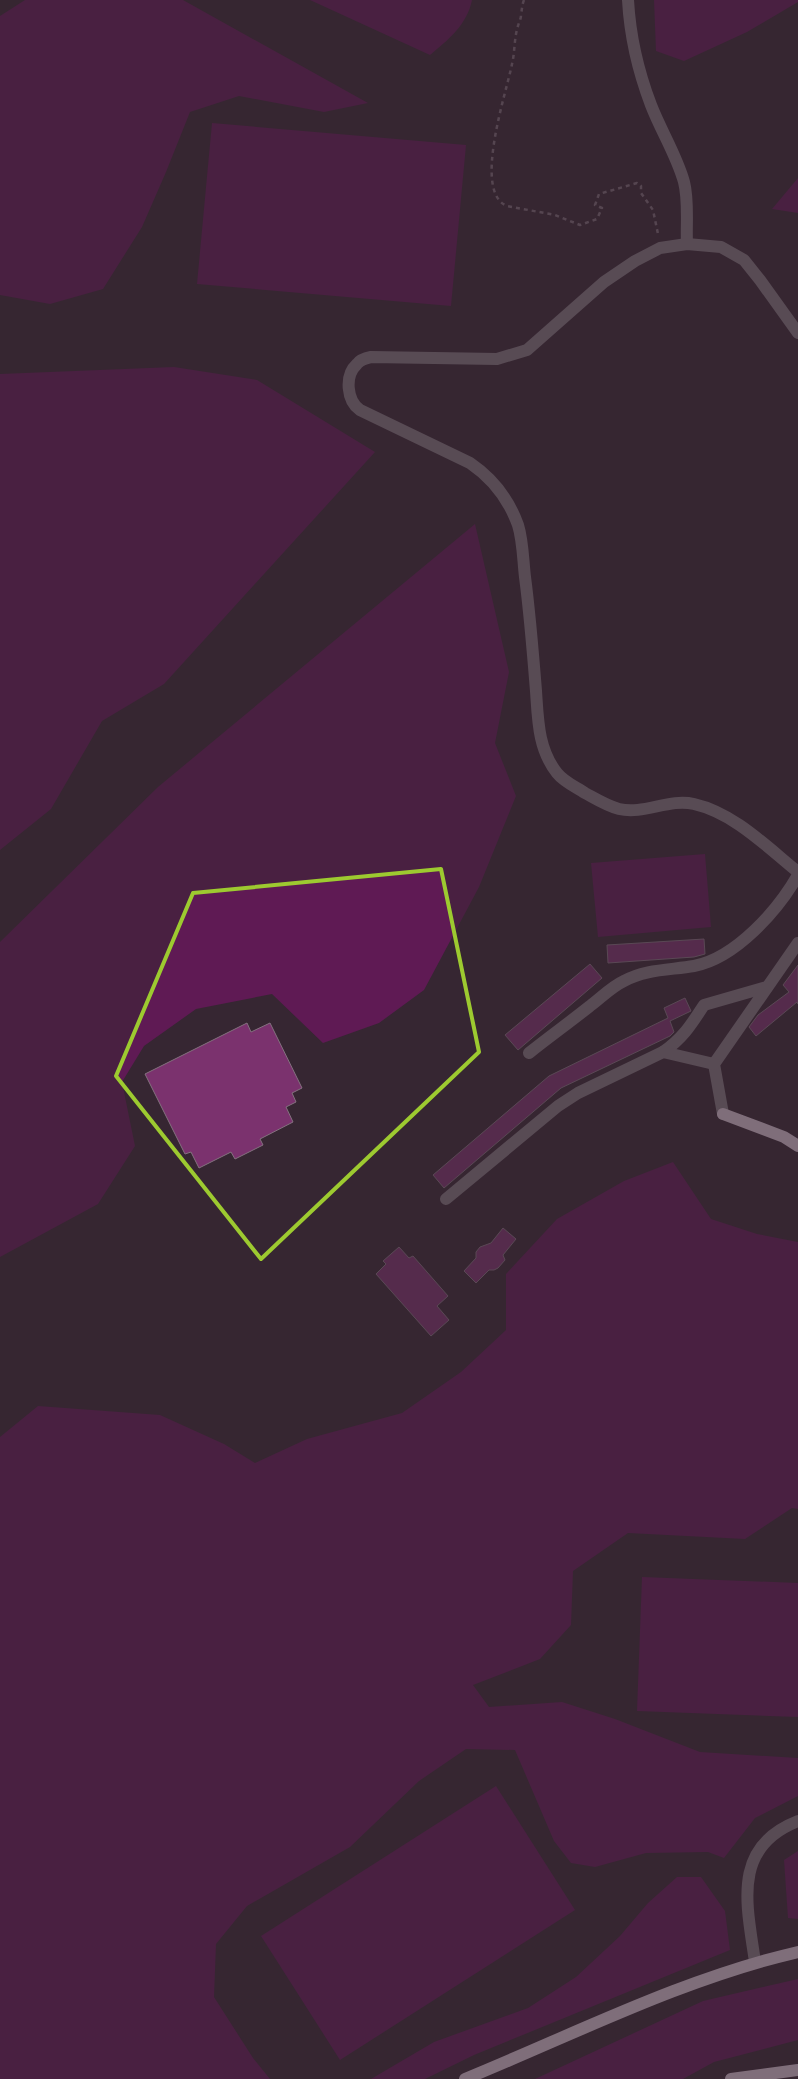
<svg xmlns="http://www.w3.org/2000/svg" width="798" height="2079" font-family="Inter,sans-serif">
<rect width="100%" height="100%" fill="#362632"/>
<g fill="#5f1a54">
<polygon points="25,0 183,0 368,103 324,112 239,96 190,112 166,172 142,227 103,289 50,304 0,295 0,16"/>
<path d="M310,0H472C467,25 448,40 430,55Z"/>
<polygon points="654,0 798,0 798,2 747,32 684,61 656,51"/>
<polygon points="212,123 466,145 451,306 197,284"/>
<polygon points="798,178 798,213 772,209"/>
<polygon points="174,367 257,380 375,452 164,684 102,721 51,809 0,850 0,374"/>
<polygon points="475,524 509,672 495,743 516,796 479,887 424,990 379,1023 323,1043 272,994 196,1009 144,1046 122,1082 135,1146 98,1204 0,1257 0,942 158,787"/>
<polygon points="705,854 711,927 598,937 591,863"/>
<polygon points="673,1162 711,1219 757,1234 798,1242 798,1509 792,1508 745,1539 628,1533 573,1571 571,1625 540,1659 473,1685 489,1707 562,1702 615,1719 700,1752 798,1758 798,1796 755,1818 724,1858 708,1852 646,1853 595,1867 571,1863 554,1841 515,1750 466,1749 419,1781 350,1847 247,1906 216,1944 214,1997 253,2058 270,2079 0,2079 0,1437 38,1406 160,1415 224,1444 255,1463 307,1439 402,1413 461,1372 506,1330 506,1274 557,1219 624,1181"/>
<polygon points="642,1577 798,1583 798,1717 637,1711"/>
<polygon points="496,1786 575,1910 340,2060 261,1936"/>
<polygon points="798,1851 798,1919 788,1918 784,1860"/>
<polygon points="677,1877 701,1877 725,1911 730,1950 474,2055 425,2079 371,2079 434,2042 528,2008 576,1977 620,1936 648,1903"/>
<polygon points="798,1979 798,2040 714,2062 683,2079 535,2079 703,2001"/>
</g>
<g fill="#7b326e" stroke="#84717f">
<polygon points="704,939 705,954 694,957 608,963 607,945"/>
<polygon points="590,964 602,978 518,1050 505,1035"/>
<polygon points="798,965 798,1004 797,1002 756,1036 749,1027 758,1015 789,992 783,985"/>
<polygon points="685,998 691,1011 670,1021 674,1032 670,1036 561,1088 444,1188 433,1175 549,1076 668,1018 664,1008"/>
<polygon points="247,1023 251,1032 270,1023 302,1088 292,1093 296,1102 286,1107 293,1122 260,1139 263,1145 235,1159 231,1152 199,1168 191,1152 185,1154 145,1074"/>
<polygon points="503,1228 516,1239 503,1255 505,1260 498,1268 494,1270 489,1270 476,1283 464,1271 476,1258 476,1252 480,1247 491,1243"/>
<polygon points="399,1247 409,1258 413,1256 448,1296 437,1306 449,1320 431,1336 376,1274 386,1264 383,1261"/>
</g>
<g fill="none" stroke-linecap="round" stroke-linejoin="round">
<path stroke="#7a6c76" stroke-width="2.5" stroke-dasharray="4 4" stroke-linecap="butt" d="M524,0C522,5 522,9 521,15C521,19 519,22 518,26C514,38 515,52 512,64C507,91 472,192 507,206L555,215L580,225L597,219L602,208L595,205L599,194L637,183L641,186V193L653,210L658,234"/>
<g stroke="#81787f" stroke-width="12">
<path d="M628,0C630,36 638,71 651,105C661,131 677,156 684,182C689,201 686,225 687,244"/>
<path d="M798,333L760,280L744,260L721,247L687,244L660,248L635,261L604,282L527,350L497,359L371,357C366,358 360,360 357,364C344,376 347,401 360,410L470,463C492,478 509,500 518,525C523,541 523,560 525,577C530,615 533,653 536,691C538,720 538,749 557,773C564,782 576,787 585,793C596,799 607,806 619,809C644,815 669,798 694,804C734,813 767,847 798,872"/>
<path d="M663,1052C683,1038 691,1025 704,1005L767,987"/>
<path d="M529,1053C549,1037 570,1022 590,1006C601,998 611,987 624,981C645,969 671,970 694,966C736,958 778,910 798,875"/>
<polyline points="723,1114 714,1064 798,943"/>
<polyline points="446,1199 558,1106 578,1093 663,1052 714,1064"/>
<path d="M755,1962C747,1905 731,1847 798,1821"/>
</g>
<g stroke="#d7c5d3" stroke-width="12">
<polyline points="723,1114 784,1137 798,1146"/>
<path d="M465,2079C575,2034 682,1979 798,1952"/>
<polyline points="731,2079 798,2070"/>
</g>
</g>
<path d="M0 0H798V2079H0ZM441,869L479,1052L261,1259L116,1076L193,893Z" fill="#362632" fill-opacity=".55" fill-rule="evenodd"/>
<path fill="none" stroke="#9dca30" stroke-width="4" stroke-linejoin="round" d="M441,869L479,1052L261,1259L116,1076L193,893Z"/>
</svg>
